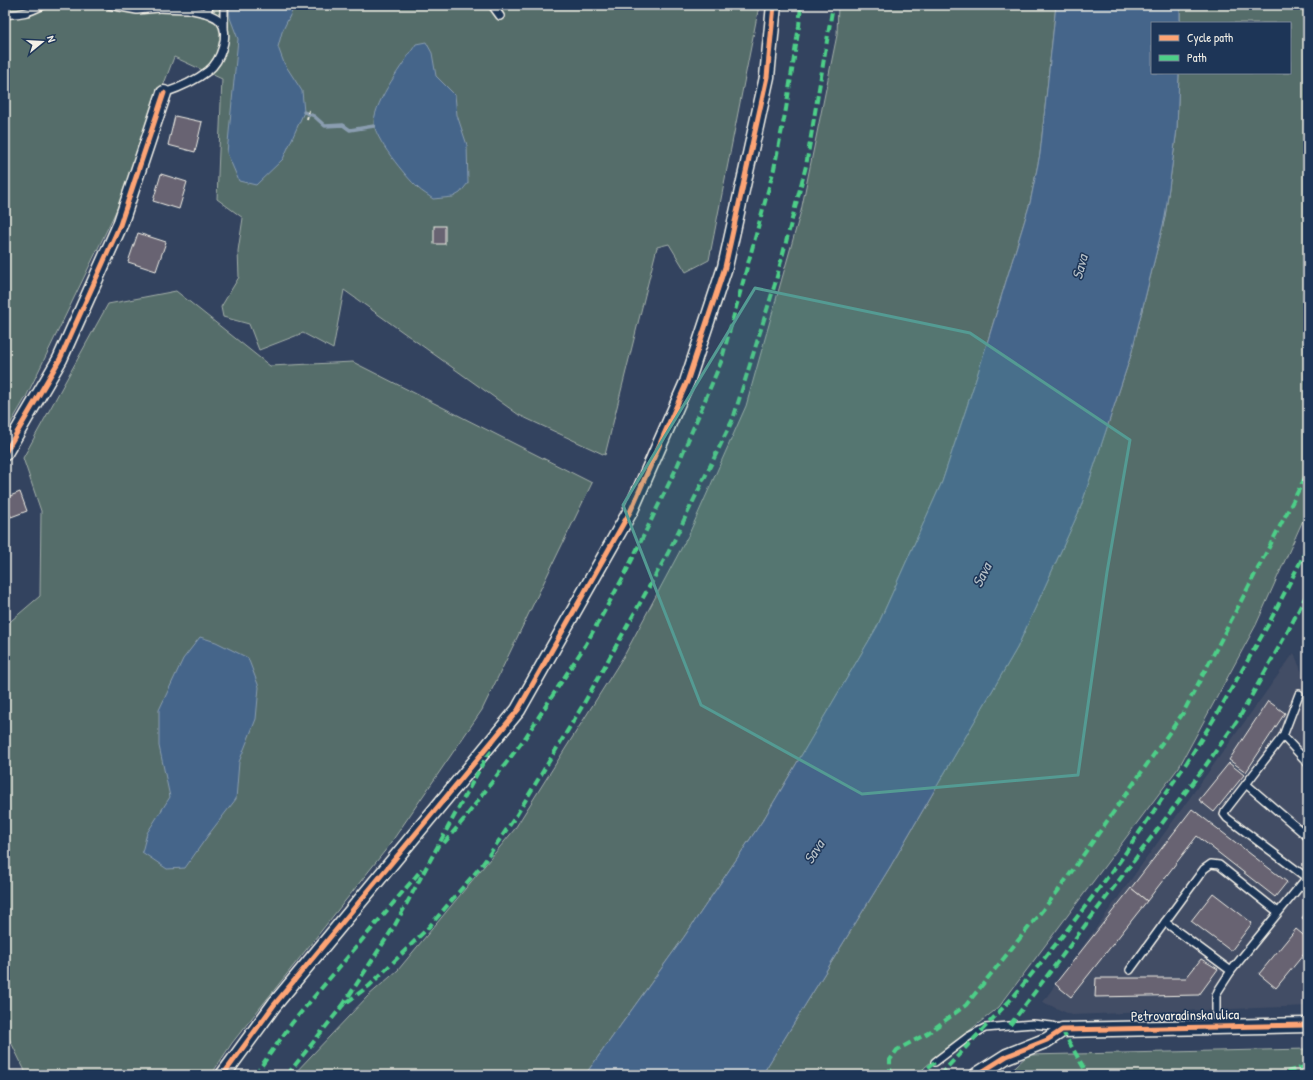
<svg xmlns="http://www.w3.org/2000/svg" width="1313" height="1080" font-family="'Patrick Hand',sans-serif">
<rect width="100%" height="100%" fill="#33435f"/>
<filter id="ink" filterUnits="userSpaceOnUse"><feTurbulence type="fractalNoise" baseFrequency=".025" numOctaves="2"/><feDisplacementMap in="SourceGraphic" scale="8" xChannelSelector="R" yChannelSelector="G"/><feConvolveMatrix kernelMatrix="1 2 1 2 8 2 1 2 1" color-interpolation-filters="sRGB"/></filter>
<g filter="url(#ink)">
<polygon fill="#434d65" points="1294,653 1308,688 1308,1006 1071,1015 1043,1002"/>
<g fill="#546d6a" stroke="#a4afa9">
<polygon points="5,5 739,5 759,6 709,260 686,272 669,244 657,247 605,455 519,415 344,290 333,349 303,333 259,350 249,324 223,317 221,307 239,277 238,251 243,218 217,199 222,79 174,57 118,207 26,397 5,433"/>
<polygon points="838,5 1056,5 1040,154 1030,203 977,376 942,482 877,627 765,817 684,937 585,1075 293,1075 368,996 398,970 514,830 625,654 689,534 746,406 801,211 837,35"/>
<polygon points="1180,5 1308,5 1308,509 1256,625 1179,767 999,1007 939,1055 916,1075 762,1075 890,867 1017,648 1080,509 1131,355 1165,217 1177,129 1179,73 1290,73 1290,23 1180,23"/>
<polygon points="176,291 270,366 353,362 592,483 482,710 388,847 232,1043 211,1075 27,1075 5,1030 5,626 40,596 41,511 23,458 108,304"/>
<polygon points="1308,1049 1308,1075 1006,1075 1028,1055"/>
</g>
<g fill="#44658a" stroke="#8a9db0">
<polygon points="229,5 295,5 282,32 278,47 284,63 302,91 304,112 283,159 256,185 239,181 227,153 238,39 230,18"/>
<polygon points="1056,5 1180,5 1180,23 1152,23 1152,73 1179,73 1177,129 1165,217 1131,355 1080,509 1017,648 890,867 762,1075 585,1075 684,937 765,817 877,627 942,482 977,376 1030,203 1040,154"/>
<path d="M426,42L432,53L436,76L455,95L457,115L467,145L468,183L460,193L453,197L433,199C428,195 422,192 418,188C406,177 373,137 374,122C375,100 404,63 416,44Z"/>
<polygon points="200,637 216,642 248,658 259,687 256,719 239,762 236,799 209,834 185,868 167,869 142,852 147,833 170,797 159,746 159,710 183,659"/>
</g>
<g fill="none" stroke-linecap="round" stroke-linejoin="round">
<polyline stroke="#8a9db0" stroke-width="3.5" points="304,112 314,116 325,126 343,125 350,130 374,126"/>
</g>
<g fill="#676472" stroke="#f4f1e8">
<polygon points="175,116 202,122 195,152 168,145"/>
<polygon points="161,174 187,182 179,209 153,201"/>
<rect x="434" y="226" width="11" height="18"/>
<polygon points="138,233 166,242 156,271 128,262"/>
<polygon points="20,492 27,511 11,517 5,503 5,498"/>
<polygon points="1268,701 1285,713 1246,772 1229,760"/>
<polygon points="1229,763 1244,775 1214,812 1199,800"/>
<polygon points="1192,809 1287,882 1275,897 1197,836 1147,901 1131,888"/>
<polygon points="1131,888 1147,901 1071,997 1055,984"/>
<polygon points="1213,893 1252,923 1231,951 1191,921"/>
<polygon points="1308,909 1308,922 1302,918"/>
<polygon points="1296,929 1308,939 1308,949 1276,988 1259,974"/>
<polygon points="1201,959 1218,969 1199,995 1095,997 1096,978 1186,978"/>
</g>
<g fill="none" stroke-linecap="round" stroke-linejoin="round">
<defs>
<g id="service">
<polyline points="109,5 137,10 159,8"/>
<polyline points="156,5 159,8 188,9 206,13 210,5"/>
<polyline points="224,5 224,27"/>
<polyline points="492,5 500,16"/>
<path d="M5,14C20,15 30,12 43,5"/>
<path d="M164,93C179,88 195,81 208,71C220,62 231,34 220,21C217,17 210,15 206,13"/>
<polyline points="1283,736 1299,694"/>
<polyline points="1308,763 1283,736 1246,784 1308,837"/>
<polyline points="1246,784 1225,811 1224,814 1227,818 1307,878"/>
<polyline points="1301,885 1308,890"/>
<polyline points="1130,970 1165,922"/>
<polyline points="1231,971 1165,922 1204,869 1211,864 1219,865 1278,912"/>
<polyline points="1216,1027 1216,996 1218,991 1231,971 1308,876"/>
<polyline points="935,1062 968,1037 985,1028 1033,1024 1052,1026 1062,1029"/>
</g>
<g id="minor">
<polyline points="5,453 60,359 120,225 164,93"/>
<polyline points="223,1075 274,1005 518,710 631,510 687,382 725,267 767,77 774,5"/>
<polyline points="977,1075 1007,1056 1047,1040 1062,1030 1308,1025"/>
</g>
</defs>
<use href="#service" stroke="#f4f1e8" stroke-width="10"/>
<use href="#minor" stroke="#f4f1e8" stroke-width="17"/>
<polyline stroke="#f4f1e8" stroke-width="2" stroke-dasharray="4 3" stroke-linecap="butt" points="307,120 309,110"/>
<use href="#service" stroke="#1d3557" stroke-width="7"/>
<use href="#minor" stroke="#1d3557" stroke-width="14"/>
<g stroke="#4dcf88" stroke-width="4" stroke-dasharray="8 4" stroke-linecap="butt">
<polyline points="490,750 395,925 343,1005 369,986 428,928 482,865 516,816 583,705 668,553 733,419 775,284 806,166 833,5"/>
<polyline points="444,843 465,818 525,738 586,644 625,574 676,469 721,362 774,169 786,109 799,26 801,5"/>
<polyline points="1010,1025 1206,765 1239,718 1289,629 1308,592"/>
<polyline points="1062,1030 1088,1075"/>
<polyline points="255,1075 292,1023 422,869"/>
<polyline points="287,1075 343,1005"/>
<polyline points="893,1075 890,1072 890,1060 897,1050 928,1033 966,1005 1058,891 1183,713 1308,472"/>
<polyline points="919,1075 935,1062"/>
<polyline points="940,1075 1014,996 1064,934 1120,861 1187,762 1217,714 1268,625 1308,547"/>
<polyline points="1275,1075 1308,1066"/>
</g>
<defs>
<g id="cycleway">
<polyline points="5,453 60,359 120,225 164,93"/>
<polyline points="223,1075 274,1005 518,710 631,510 687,382 725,267 767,77 774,5"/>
<polyline points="977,1075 1007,1056 1047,1040 1062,1030 1308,1025"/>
</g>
</defs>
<use href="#cycleway" stroke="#1d3557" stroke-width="8"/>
<use href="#cycleway" stroke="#fda474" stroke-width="5"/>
</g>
</g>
<path fill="#549b93" fill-opacity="0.2" stroke="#549b93" stroke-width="3" stroke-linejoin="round" d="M755,288L970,333L1130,440L1107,572L1078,775L862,794L701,705L623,505Z"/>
<g text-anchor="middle" stroke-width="3" stroke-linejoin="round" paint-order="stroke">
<g font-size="14" fill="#f4f1e8" stroke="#1d3557">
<text transform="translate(1185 1015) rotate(-1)" y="5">Petrovaradinska ulica</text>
</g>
<g font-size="15" font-style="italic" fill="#b6c0c7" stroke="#1d3557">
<text transform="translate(1080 267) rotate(-76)" y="5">Sava</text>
<text transform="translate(982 575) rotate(-64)" y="5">Sava</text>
<text transform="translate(814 852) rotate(-58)" y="5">Sava</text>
</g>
</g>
<rect width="1313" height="1080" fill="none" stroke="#1d3557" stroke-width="20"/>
<rect x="10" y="10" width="1293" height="1060" fill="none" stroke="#f4f1e8" stroke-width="1.5" filter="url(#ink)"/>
<rect x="1151" y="22" width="140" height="52" fill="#1d3557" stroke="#738091"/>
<rect x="1159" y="35" width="20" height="6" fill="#fda474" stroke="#738091"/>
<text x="1187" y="42" font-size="12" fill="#f4f1e8">Cycle path</text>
<rect x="1159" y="55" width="20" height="6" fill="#4dcf88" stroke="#738091"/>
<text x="1187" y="62" font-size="12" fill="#f4f1e8">Path</text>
<g transform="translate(42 42) rotate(72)" stroke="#1d3557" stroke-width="3" paint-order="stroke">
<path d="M0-3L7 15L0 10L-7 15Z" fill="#f4f1e8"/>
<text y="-6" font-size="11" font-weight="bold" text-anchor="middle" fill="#f4f1e8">N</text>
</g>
</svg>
